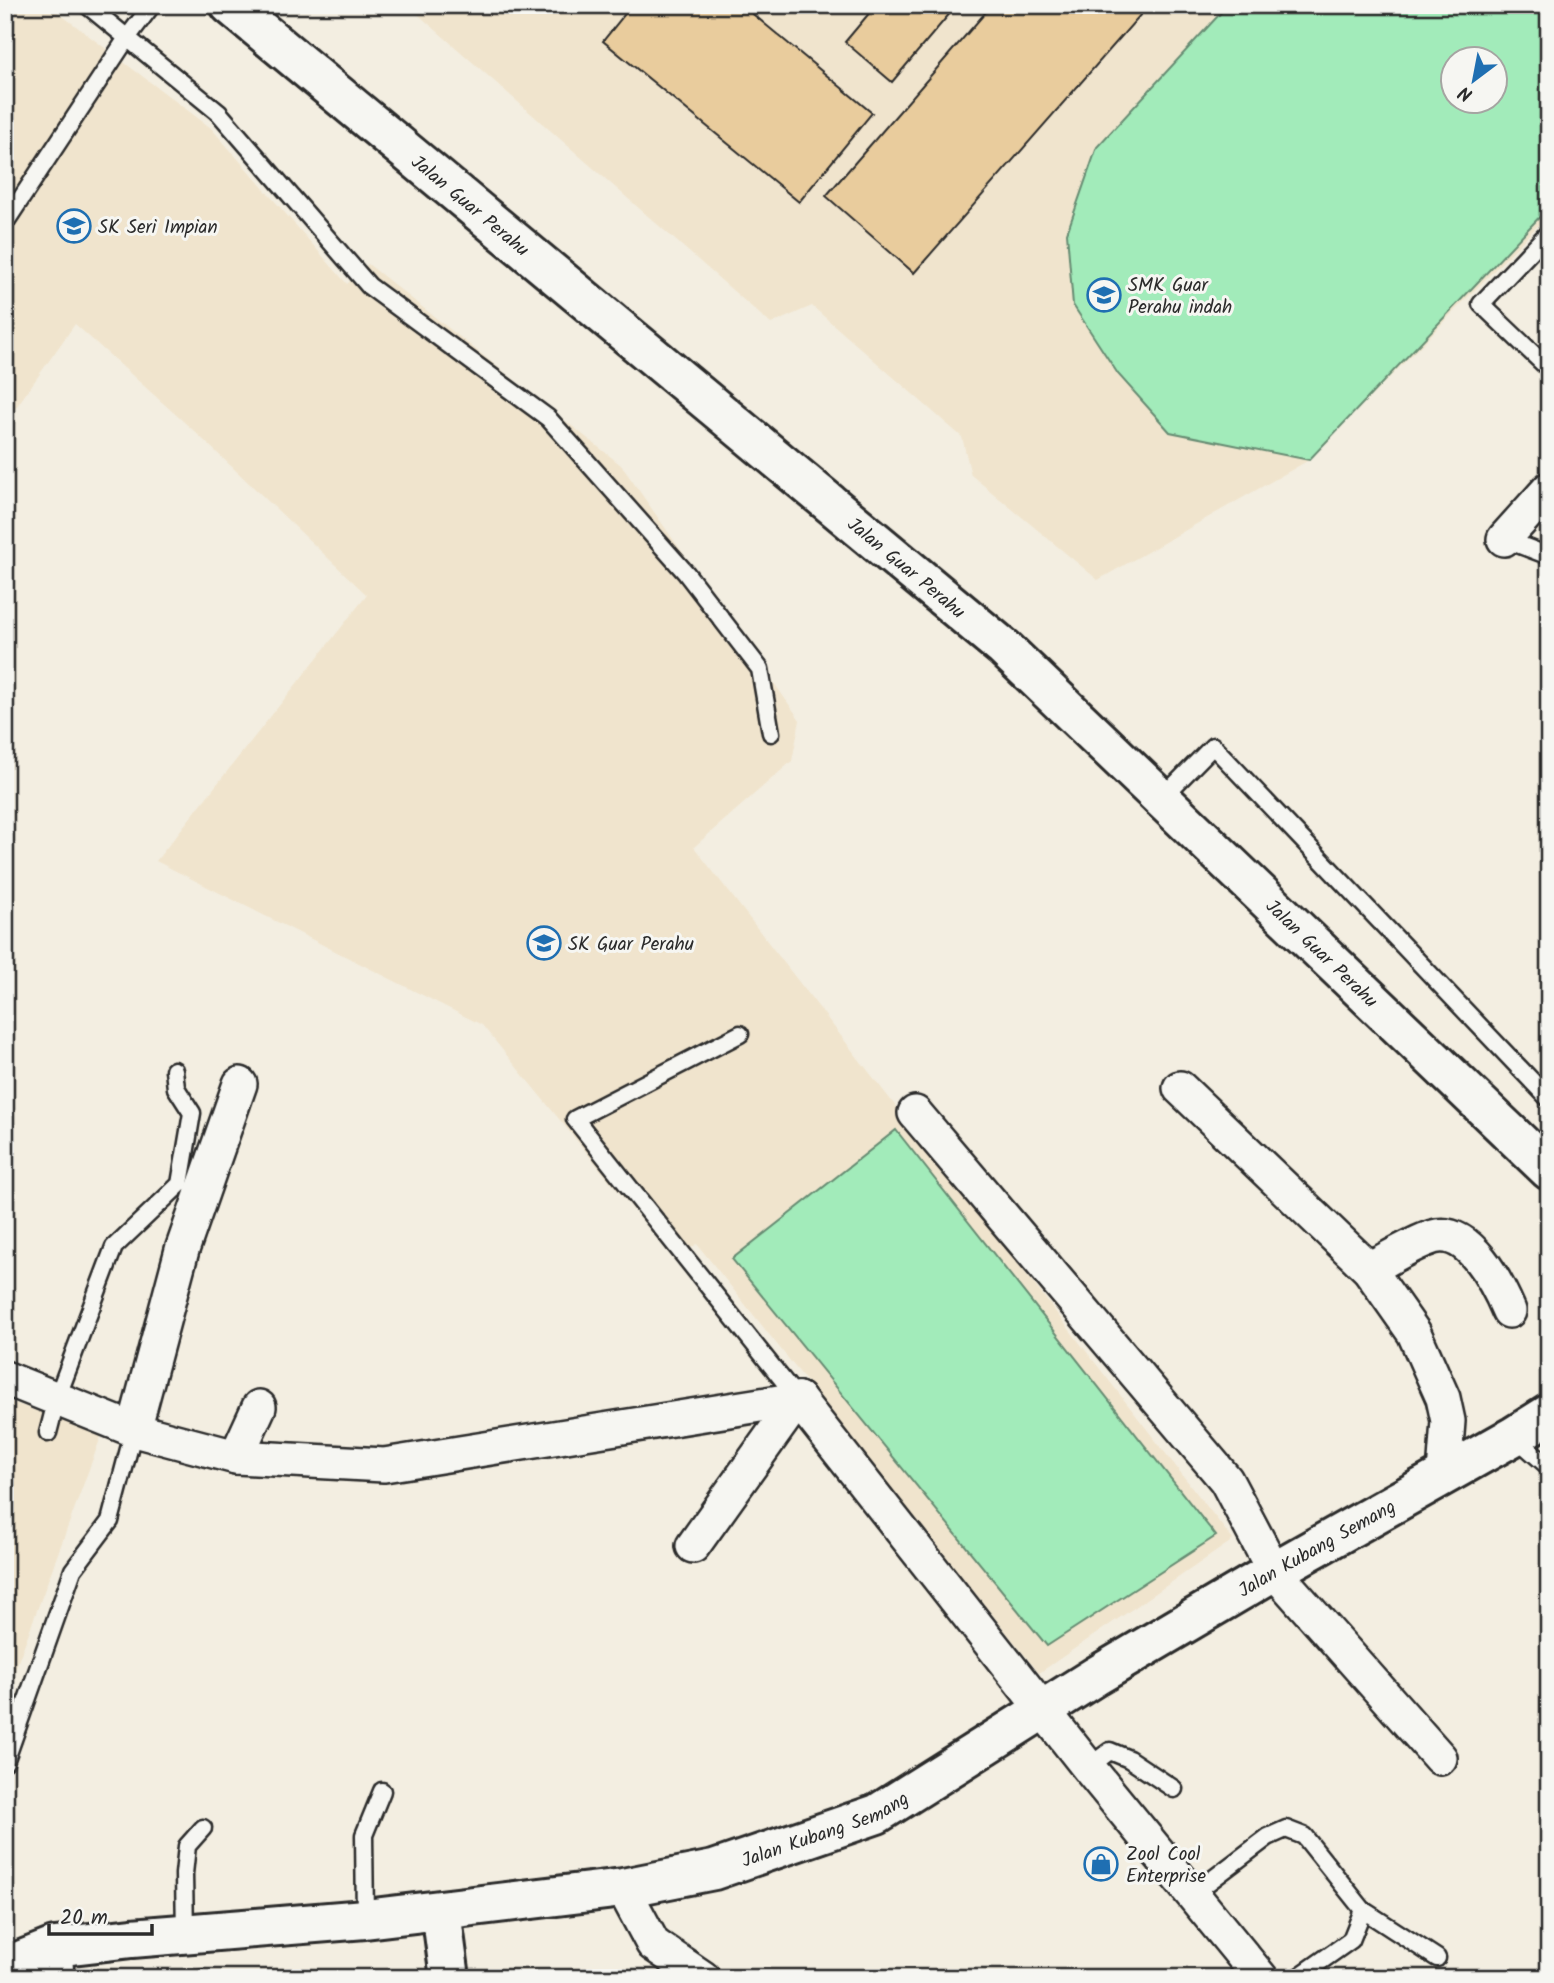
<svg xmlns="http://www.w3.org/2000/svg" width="1554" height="1983" font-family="Kalam,sans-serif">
<rect width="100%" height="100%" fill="#f3eee1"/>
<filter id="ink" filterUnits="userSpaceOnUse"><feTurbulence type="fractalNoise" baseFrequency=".0143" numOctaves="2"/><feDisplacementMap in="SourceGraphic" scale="14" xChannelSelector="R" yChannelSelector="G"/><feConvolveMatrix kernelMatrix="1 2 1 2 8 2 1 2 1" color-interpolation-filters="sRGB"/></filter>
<g filter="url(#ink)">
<g fill="#f0e4cd" fill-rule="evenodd">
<polygon points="5,5 48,5 211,128 347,284 368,264 621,465 800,720 792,761 694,847 1233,1540 1039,1673 697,1244 674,1259 482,1025 156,861 367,595 193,430 75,324 5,423"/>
<path d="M417,5H1549V214L1309,460L1098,580L971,475L962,437L812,306L771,324L413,10ZM1452,60H1494V102H1452Z"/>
<polygon points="5,1400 102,1434 5,1697"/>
</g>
<g fill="#a2ebba" stroke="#668b72" stroke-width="2" fill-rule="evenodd">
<path d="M1228,5H1549V207L1309,460L1170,432L1118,374L1073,305L1067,233L1097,147ZM1452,60H1494V102H1452Z"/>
<polygon points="896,1130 1216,1536 1047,1646 732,1259"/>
</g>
<g fill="#e9cc9d" stroke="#2b2b2b" stroke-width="2">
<polygon points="632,5 742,5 872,113 799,202 603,41"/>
<polygon points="876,5 957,5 892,82 845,42"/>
<polygon points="992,5 1149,5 914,273 826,196"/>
<polygon points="203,1969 202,1978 152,1978"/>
</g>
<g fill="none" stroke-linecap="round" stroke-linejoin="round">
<defs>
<g id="lane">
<polyline points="87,5 219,113 369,286 548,418 686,573 760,669 771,733"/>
<polyline points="5,223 127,38 152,5"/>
<polyline points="1549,232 1481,304 1549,369"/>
<polyline points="1504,539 1549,556"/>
<polyline points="1161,799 1213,746 1549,1099"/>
<polyline points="740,1034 575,1119 798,1399"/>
<polyline points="48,1433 57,1398 114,1247 180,1184 192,1113 176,1088 174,1070"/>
<polyline points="1514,1436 1549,1467"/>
<polyline points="5,1762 73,1570 110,1521 134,1430"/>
<polyline points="1088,1767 1110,1751 1129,1759 1174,1789"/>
<polyline points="1193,1894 1268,1837 1286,1829 1304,1836 1363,1910 1437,1958"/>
<polyline points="365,1919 364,1835 382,1791"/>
<polyline points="185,1934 184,1874 187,1846 203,1828"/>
<polyline points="1297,1978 1351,1940 1363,1910"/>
</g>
<g id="street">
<polyline points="1504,539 1549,489"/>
<polyline points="1180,1088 1369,1269 1414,1333 1443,1398 1448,1421 1444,1474"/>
<polyline points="915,1113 1226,1480 1274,1571 1440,1758"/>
<path d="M1369,1269C1388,1259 1413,1243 1433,1237C1469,1226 1498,1285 1509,1311"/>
<polyline points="5,1378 134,1430 236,1457 384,1465 798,1399"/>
<polyline points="798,1399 1088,1767 1261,1978"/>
<polyline points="134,1430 182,1250 240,1084"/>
<polyline points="236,1457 259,1407"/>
<polyline points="693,1546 798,1399"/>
<polyline points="623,1888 653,1944 703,1978"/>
<polyline points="55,1947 57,1978"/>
</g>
<g id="secondary">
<path id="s1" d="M230,5L1004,648L1549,1170"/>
<polyline points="441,1911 450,1978"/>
<path id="s2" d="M5,1967L55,1947L132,1938L365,1919L623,1888L714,1870L877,1814L1096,1676L1274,1571L1514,1436L1549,1414"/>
</g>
</defs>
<use href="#lane" stroke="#2b2b2b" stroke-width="21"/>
<use href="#street" stroke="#2b2b2b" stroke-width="38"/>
<use href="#secondary" stroke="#2b2b2b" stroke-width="44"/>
<use href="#lane" stroke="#f6f6f2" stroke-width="16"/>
<use href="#street" stroke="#f6f6f2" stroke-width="33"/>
<use href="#secondary" stroke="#f6f6f2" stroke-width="38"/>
</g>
</g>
<defs>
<symbol id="school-ring" viewBox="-11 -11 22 22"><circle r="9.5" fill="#f6f6f2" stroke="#1f6fb2" stroke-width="1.5"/><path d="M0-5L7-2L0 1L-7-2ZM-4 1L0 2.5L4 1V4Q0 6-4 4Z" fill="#1f6fb2"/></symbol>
<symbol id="shop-ring" viewBox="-11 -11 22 22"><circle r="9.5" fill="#f6f6f2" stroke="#1f6fb2" stroke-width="1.5"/><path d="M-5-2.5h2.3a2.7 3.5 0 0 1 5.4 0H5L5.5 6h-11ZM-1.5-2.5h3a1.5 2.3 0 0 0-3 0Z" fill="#1f6fb2"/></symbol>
</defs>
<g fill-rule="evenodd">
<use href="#school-ring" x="55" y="207" width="38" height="38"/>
<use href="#school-ring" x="1085" y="276" width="38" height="38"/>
<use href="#school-ring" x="525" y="924" width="38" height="38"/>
<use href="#shop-ring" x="1082" y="1845" width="38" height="38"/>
</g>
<g text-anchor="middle" stroke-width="6" stroke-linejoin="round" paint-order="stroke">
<g font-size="19" fill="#2b2b2b" stroke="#f6f6f2">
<text dy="7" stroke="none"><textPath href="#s1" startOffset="313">Jalan Guar Perahu</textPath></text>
<text dy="7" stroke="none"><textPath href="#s1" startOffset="880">Jalan Guar Perahu</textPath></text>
<text dy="7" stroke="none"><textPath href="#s1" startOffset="1447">Jalan Guar Perahu</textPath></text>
<text dy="7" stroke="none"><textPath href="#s2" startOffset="1404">Jalan Kubang Semang</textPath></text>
<text dy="7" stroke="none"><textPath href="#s2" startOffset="836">Jalan Kubang Semang</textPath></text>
</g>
<g font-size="19" fill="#2b2b2b" stroke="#f6f6f2" text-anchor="start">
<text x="98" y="233">SK Seri Impian</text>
<text x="1128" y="291">SMK Guar<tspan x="1128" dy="22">Perahu indah</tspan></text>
<text x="568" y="950">SK Guar Perahu</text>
<text x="1126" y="1860">Zool Cool<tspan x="1126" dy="22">Enterprise</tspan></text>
</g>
</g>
<rect width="1554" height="1983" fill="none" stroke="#f6f6f2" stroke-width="28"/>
<rect x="14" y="14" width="1526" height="1955" fill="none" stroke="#2b2b2b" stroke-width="2.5" filter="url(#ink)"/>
<g transform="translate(1474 80) rotate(212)"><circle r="33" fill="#f6f6f2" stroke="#a5a5a2" stroke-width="2"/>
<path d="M0-5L12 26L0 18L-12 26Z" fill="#1f6fb2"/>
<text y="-10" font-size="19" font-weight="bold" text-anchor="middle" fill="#2b2b2b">N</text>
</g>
<path d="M49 1924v10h103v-10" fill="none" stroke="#2b2b2b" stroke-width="3.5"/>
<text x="60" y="1924" font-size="21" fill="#2b2b2b" stroke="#f6f6f2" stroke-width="5" paint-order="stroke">20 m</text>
</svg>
